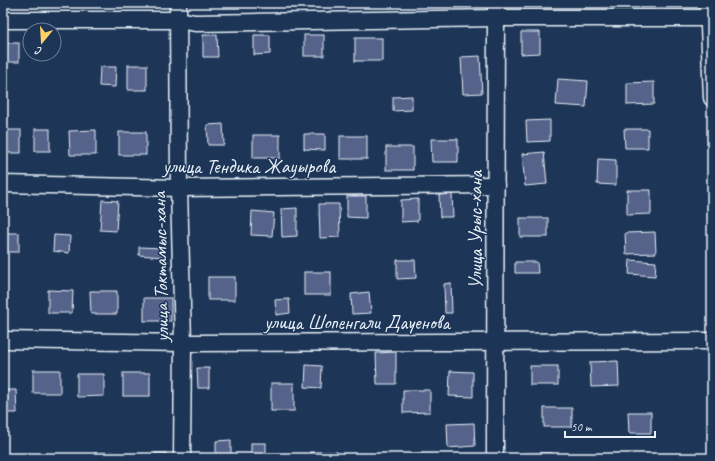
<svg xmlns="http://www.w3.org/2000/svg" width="715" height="461" font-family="Caveat,sans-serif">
<rect width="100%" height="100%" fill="#1d3557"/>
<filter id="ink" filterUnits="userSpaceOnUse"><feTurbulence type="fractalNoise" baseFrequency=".025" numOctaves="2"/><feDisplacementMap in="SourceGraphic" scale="8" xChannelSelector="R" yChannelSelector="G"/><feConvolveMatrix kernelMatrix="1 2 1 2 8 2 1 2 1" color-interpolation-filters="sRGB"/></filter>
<g filter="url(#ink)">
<g fill="#54628a" stroke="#e8f1f8">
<polygon points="521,32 540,32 540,53 521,54"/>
<polygon points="203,35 217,35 218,57 203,57"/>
<polygon points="254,35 270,35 270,54 254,55"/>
<rect x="304" y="35" width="20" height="21"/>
<rect x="355" y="38" width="27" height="23"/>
<rect x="3" y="43" width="16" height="19"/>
<polygon points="480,56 482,93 463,94 461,57"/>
<rect x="128" y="65" width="19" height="25"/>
<polygon points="100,67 116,67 115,87 99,86"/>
<polygon points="558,79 588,81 586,107 556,105"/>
<polygon points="654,82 654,104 627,105 627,83"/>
<polygon points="412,96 412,110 393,111 393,97"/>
<polygon points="550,120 550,141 527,142 526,121"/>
<polygon points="223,124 224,145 208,145 207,125"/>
<rect x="35" y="129" width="15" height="22"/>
<polygon points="624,129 648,129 648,148 625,148"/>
<rect x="3" y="130" width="18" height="23"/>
<polygon points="96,130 96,155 70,155 69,131"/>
<rect x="119" y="132" width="27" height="23"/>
<polygon points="304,134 325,134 325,150 304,149"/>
<rect x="253" y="135" width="27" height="23"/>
<rect x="340" y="136" width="27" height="23"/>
<polygon points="431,139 458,139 458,162 432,162"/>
<rect x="386" y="147" width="27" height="23"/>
<polygon points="544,152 547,184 525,186 522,154"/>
<polygon points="598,159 616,160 616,185 597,184"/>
<polygon points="627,190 651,190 651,214 627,215"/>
<polygon points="452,194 453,217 440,217 439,195"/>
<polygon points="347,196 366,196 366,218 347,217"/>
<polygon points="418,199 418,221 401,222 401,200"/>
<polygon points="102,200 118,201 116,231 100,230"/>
<polygon points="319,204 339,204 340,237 320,238"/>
<polygon points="297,208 297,236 282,237 281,209"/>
<polygon points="252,211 274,213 272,236 251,235"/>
<rect x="520" y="218" width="28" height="19"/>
<polygon points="655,232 656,253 626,254 625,233"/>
<rect x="3" y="233" width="16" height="19"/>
<polygon points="54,235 70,236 69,253 53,251"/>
<polygon points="139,247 164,248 163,257 139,255"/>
<polygon points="397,260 415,260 416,278 397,279"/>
<polygon points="630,260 656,262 655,276 629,274"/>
<polygon points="515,262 537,262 538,273 515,273"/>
<rect x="304" y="272" width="27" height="23"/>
<rect x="208" y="277" width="27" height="23"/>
<polygon points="451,283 452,313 445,313 444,284"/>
<polygon points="48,290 73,291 72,313 48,313"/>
<polygon points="90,291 117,291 117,314 91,314"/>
<polygon points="369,292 371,313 352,314 351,294"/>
<rect x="144" y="298" width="27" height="23"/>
<polygon points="289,299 290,313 276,315 275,300"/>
<polygon points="396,352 396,384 377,384 376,353"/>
<polygon points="618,361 619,386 591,387 590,362"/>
<polygon points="306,365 322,366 321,388 305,387"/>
<rect x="530" y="366" width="28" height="19"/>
<polygon points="197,368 209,368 209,388 198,388"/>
<rect x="33" y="370" width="27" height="23"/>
<polygon points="450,371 473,372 473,397 449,396"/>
<rect x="123" y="373" width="27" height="23"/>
<polygon points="77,374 104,374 104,396 77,397"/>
<rect x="271" y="383" width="23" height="28"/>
<polygon points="3,390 16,390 17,413 3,413"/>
<polygon points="403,390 430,390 430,412 403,413"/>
<rect x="544" y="408" width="28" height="19"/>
<polygon points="628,412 651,412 651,433 629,433"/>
<polygon points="474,423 475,446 448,448 447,424"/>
<polygon points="231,440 231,458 216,458 216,441"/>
<rect x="251" y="443" width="15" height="15"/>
<polygon points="114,452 114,458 95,458 95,453"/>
<rect x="310" y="452" width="27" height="6"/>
<polygon points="27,453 50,454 50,458 27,458"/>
<rect x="155" y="453" width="11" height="5"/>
<rect x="525" y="453" width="27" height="5"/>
<polygon points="410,454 435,455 435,458 410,458"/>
<rect x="364" y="456" width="27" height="2"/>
<polygon points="657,456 658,458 631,458 631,457"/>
</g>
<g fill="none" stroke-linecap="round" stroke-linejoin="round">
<defs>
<g id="minor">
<polyline points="178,3 179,188 183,343 182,458"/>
<polyline points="708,3 712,98"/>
<polyline points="3,20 179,20 195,23 497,18 712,18"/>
<polyline points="3,184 179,188 496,185"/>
<polyline points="3,340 183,343 712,341"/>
<polyline points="495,458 496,3"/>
</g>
</defs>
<use href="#minor" stroke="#e8f1f8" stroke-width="19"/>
<use href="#minor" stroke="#1d3557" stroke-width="16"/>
</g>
</g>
<g text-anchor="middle" stroke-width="3" stroke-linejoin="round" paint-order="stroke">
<g font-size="20" fill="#e8f1f8" stroke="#1d3557">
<text x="249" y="173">улица Тендика Жауырова</text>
<text transform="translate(475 230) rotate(-90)" y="7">Улица Урыс-хана</text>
<text transform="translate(160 267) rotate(-91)" y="7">улица Токтамыс-хана</text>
<text x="357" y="329">улица Шопенгали Дауенова</text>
</g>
</g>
<rect width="715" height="461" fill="none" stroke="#1d3557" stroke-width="16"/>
<rect x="8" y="8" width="699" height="445" fill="none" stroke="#e8f1f8" stroke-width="1.5" filter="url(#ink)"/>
<g transform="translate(42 42) rotate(198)"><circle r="19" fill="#1d3557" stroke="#6e8097"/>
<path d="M0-3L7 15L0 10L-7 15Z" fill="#ffd166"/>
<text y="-6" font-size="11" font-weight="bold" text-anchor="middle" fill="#e8f1f8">С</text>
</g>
<path d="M565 431v6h90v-6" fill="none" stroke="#e8f1f8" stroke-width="2"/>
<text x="571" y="431" font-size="12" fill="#e8f1f8" stroke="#1d3557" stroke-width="3" paint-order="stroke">50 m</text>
</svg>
